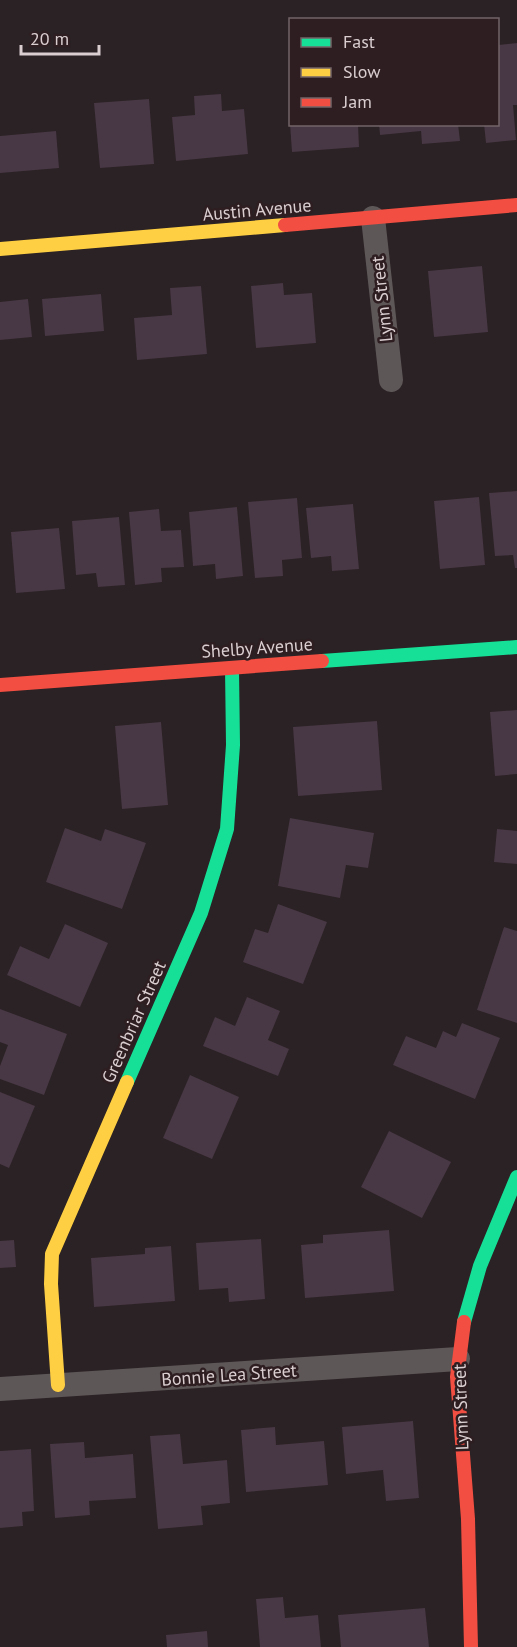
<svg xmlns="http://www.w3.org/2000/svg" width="517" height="1647" font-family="'PT Sans',sans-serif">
<rect width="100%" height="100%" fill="#2a2224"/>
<g fill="#483744">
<polygon points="517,43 517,105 513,105 516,140 486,143 484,124 498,124 498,45"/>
<polygon points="221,94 222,111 244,109 248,154 176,161 172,117 195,115 194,96"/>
<polygon points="149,99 154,164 100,168 94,103"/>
<polygon points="290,124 358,124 359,147 292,152"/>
<polygon points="379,124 458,124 460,141 422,144 421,131 380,135"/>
<polygon points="56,131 59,168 0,173 0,136"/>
<polygon points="482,266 488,332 434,337 428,271"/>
<polygon points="283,283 284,295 312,293 316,343 256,348 251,286"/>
<polygon points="201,286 207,354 137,360 134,318 172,315 170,288"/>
<polygon points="101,294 104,331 45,336 42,299"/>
<polygon points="28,299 32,337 0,340 0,302"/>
<polygon points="517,491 517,568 515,568 513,555 495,556 489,493"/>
<polygon points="479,497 485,565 440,569 434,501"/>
<polygon points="297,498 302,558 282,560 283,576 255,578 248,502"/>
<polygon points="353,504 359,569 332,571 331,556 311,558 306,508"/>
<polygon points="237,507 243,576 216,579 215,564 193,566 189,512"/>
<polygon points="159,509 161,531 181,530 184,567 161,568 162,582 135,585 129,512"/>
<polygon points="119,517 125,585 98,587 96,573 76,575 72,521"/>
<polygon points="59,528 65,589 16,593 11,532"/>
<polygon points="517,710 517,774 495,776 490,712"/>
<polygon points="377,721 382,790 298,796 293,727"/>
<polygon points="161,722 168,805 122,809 115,726"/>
<polygon points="290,818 374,833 368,868 346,865 340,898 278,886"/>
<polygon points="65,828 101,841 105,829 146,843 122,909 46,882"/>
<polygon points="497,829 517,831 517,864 494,862"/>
<polygon points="278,904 327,922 303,984 243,962 255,929 268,933"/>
<polygon points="65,924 108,943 80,1007 7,975 20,946 49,959"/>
<polygon points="504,927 517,931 517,1023 477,1010"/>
<polygon points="247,997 280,1011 268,1040 289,1049 278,1076 203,1046 215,1017 235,1026"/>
<polygon points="0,1009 67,1034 44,1095 0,1079 0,1066 8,1045 0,1042"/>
<polygon points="462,1023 500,1038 475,1099 393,1065 406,1036 436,1048 443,1031 456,1037"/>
<polygon points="190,1075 239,1097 212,1159 163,1138"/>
<polygon points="0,1092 35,1106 9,1168 0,1164"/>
<polygon points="389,1131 451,1162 422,1218 361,1187"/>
<polygon points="389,1230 394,1291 305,1298 301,1245 323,1243 323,1235"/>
<polygon points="261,1239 265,1299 229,1302 228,1288 199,1290 196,1243"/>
<polygon points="14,1240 16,1267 0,1268 0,1241"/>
<polygon points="171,1246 175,1301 94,1307 91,1258 145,1254 145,1248"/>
<polygon points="413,1421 419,1498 386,1501 383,1470 346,1474 342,1427"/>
<polygon points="275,1427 276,1445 324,1441 328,1485 246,1492 241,1430"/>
<polygon points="180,1434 183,1464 227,1460 230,1503 201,1506 203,1525 158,1529 150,1436"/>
<polygon points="84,1442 85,1458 133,1454 136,1498 89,1501 90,1515 55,1518 50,1444"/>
<polygon points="31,1449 34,1511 22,1512 23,1526 0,1528 0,1451"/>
<polygon points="283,1597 285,1618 318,1615 321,1647 260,1647 256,1599"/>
<polygon points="425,1608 429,1647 341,1647 338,1615"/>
<polygon points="207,1631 208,1647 167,1647 166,1635"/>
</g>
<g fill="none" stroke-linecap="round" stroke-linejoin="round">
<g stroke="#5e5758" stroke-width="24">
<polyline points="373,218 391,380"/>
<polyline points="0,1389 458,1359"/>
</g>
<g stroke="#16e098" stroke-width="14">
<polyline points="322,661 517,647"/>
<polyline points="127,1082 201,913 227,829 233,745 232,668"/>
<polyline points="464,1322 480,1266 517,1177"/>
</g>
<g stroke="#ffcf43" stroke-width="14">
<polyline points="0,249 285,225"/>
<polyline points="58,1385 51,1284 52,1254 127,1082"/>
</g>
<g stroke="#f24e42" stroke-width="14">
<polyline points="285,225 517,205"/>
<polyline points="0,685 322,661"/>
<polyline points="464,1322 457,1377 468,1519 471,1647"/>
</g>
</g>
<g text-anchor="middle" stroke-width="5" stroke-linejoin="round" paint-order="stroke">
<g font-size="18" fill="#daced1" stroke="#2e1e22">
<text transform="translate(257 210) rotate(-5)" y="6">Austin Avenue</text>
<text transform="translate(382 299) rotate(-96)" y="6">Lynn Street</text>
<text transform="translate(257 648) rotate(-4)" y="6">Shelby Avenue</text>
<text transform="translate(134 1022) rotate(-66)" y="6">Greenbriar Street</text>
<text transform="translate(229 1375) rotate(-4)" y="6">Bonnie Lea Street</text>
<text transform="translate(461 1407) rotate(-92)" y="6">Lynn Street</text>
</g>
</g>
<rect x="289" y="18" width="210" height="108" fill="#2e1e22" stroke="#736468" stroke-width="1.5"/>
<rect x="301" y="38" width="30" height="9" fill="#16e098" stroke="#736468" stroke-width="1.5"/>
<text x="343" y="48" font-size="18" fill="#daced1">Fast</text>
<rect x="301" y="68" width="30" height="9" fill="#ffcf43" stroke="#736468" stroke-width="1.5"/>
<text x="343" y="78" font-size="18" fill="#daced1">Slow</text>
<rect x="301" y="98" width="30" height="9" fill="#f24e42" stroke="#736468" stroke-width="1.5"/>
<text x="343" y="108" font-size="18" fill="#daced1">Jam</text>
<path d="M21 45v9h78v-9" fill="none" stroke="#daced1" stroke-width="3"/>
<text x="30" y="45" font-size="18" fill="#daced1" stroke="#2e1e22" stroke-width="4.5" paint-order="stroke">20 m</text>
</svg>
